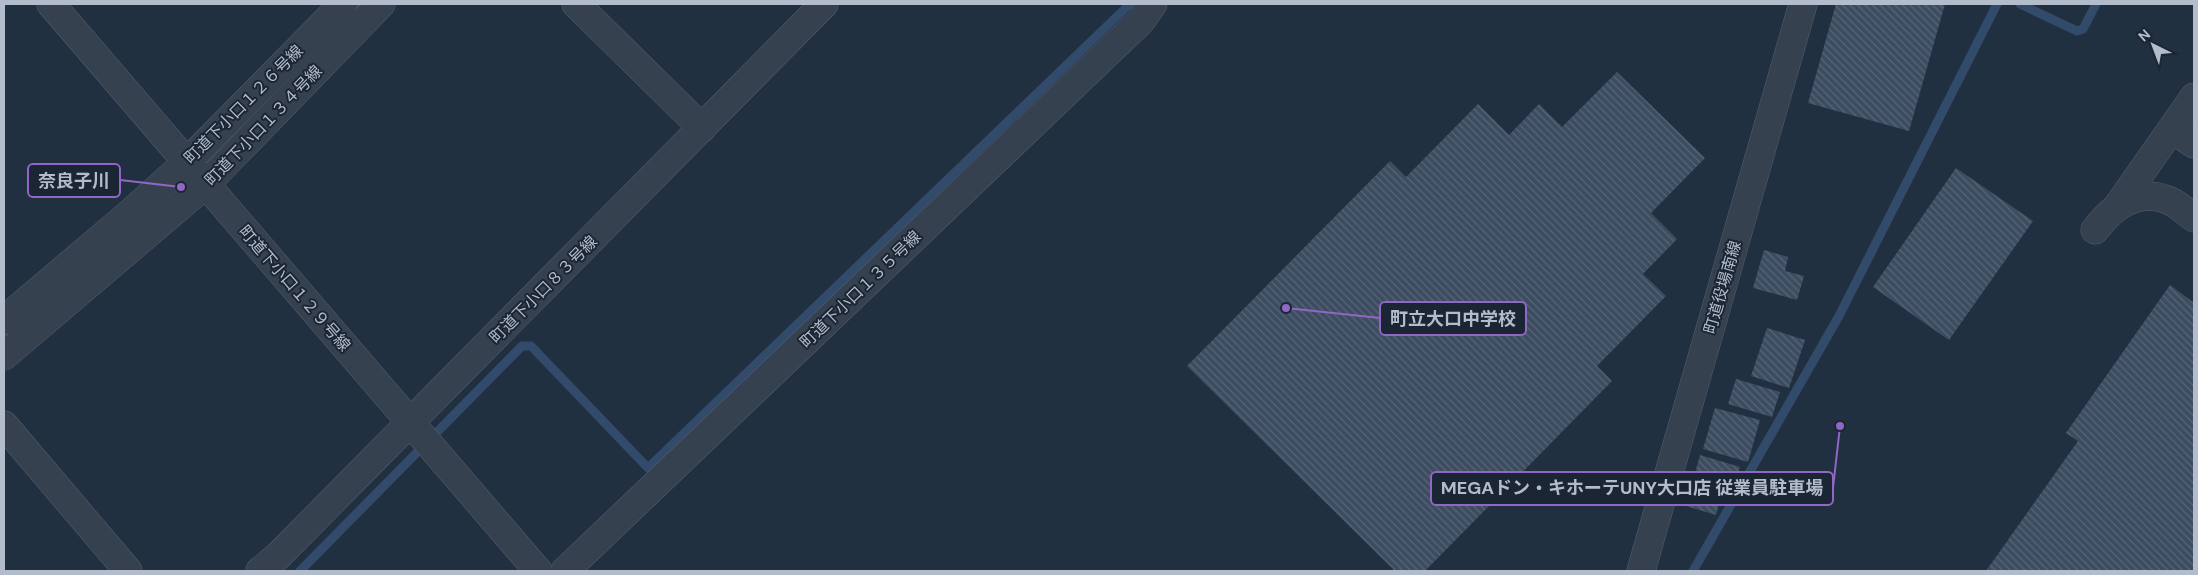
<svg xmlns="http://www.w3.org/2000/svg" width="2198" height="575" font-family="'DM Sans','Noto Sans JP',sans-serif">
<defs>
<pattern id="building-back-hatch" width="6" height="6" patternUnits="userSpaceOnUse" patternTransform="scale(1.25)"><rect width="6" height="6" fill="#3d4d61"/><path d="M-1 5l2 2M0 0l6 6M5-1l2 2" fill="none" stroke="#576576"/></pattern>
</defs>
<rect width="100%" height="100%" fill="#213041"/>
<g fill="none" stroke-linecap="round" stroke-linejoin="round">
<g stroke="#334b6a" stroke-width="9">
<polyline points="2020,4 2077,31 2083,29 2096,4"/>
<polyline points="348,16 360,4"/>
<polyline points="157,207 194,174"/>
<polyline points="4,337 17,325"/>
<polyline points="300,571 522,346 531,346 648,468 1130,4"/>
<polyline points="1693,571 1839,316 1997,4"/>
</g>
</g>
<g fill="url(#building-back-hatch)">
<polygon points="1836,4 1945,4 1909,131 1808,103"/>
<polygon points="1617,72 1705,158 1651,213 1677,239 1643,274 1666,296 1597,366 1612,381 1425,571 1395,571 1187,366 1390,161 1406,177 1478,104 1509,135 1539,104 1562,127"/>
<polygon points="1956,168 2033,221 1949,340 1873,287"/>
<polygon points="1764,250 1788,257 1785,271 1804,276 1797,300 1753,288"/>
<polygon points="2170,285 2194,303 2194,571 1986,571 2078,441 2066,433"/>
<polygon points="1767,328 1805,340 1789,388 1751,376"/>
<polygon points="1736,379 1780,392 1772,417 1728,404"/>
<polygon points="1715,408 1760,420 1748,462 1703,449"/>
<polygon points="1700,455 1740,467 1735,482 1726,479 1716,515 1686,506"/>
</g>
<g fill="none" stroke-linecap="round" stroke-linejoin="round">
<defs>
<g id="minor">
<polyline points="51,4 538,571"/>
<polyline points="576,4 702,128"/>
<polyline points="2172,129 2194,144"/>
<polyline points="2119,204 2194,97"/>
<path d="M2095,230C2114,205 2140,186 2172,202C2180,206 2187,213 2194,218"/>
<polyline points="4,320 128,215 187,162 343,4"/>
<polyline points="4,356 206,184 381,4"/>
<polyline points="4,425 128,571"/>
<polyline points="260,571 278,556 824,4"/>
<polyline points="565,571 1141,21 1153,4"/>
<polyline points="1641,571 1803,4"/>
</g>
</defs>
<use href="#minor" stroke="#545f6e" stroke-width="29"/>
<use href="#minor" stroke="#364150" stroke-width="28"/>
</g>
<g text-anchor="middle" stroke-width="4" stroke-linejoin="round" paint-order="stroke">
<g font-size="16" fill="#b2bccb" stroke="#1b2635">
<text transform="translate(243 104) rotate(-45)" y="6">町道下小口１２６号線</text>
<text transform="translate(263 125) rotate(-46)" y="6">町道下小口１３４号線</text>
<text transform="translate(1722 287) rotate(-74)" y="6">町道役場南線</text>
<text transform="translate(295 288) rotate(49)" y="6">町道下小口１２９号線</text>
<text transform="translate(543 289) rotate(-45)" y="6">町道下小口８３号線</text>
<text transform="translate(860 289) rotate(-44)" y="6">町道下小口１３５号線</text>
</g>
</g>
<path fill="none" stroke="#9166c4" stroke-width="2" d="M181 187L120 180M1286 308L1380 318M1840 426L1833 488"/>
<g fill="#9166c4" stroke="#1b2635" stroke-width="2">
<circle cx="181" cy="187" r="5"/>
<circle cx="1286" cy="308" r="5"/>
<circle cx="1840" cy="426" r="5"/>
</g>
<g fill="#1b2635" stroke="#9166c4" stroke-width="2">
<rect x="28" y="164" width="92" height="33" rx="5"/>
<rect x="1380" y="302" width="146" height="33" rx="5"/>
<rect x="1431" y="472" width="402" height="33" rx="5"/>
</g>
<g font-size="18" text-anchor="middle" font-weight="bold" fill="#b2bccb">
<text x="74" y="187">奈良子川</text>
<text x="1453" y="325">町立大口中学校</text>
<text x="1632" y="494">MEGAドン・キホーテUNY大口店 従業員駐車場</text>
</g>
<rect width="2198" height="575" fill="none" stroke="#b2bccb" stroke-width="10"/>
<g transform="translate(2153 45) rotate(318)" stroke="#1b2635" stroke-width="4" paint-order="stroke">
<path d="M0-4L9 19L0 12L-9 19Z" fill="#b2bccb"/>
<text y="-8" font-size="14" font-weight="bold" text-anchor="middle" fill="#b2bccb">N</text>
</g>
</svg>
